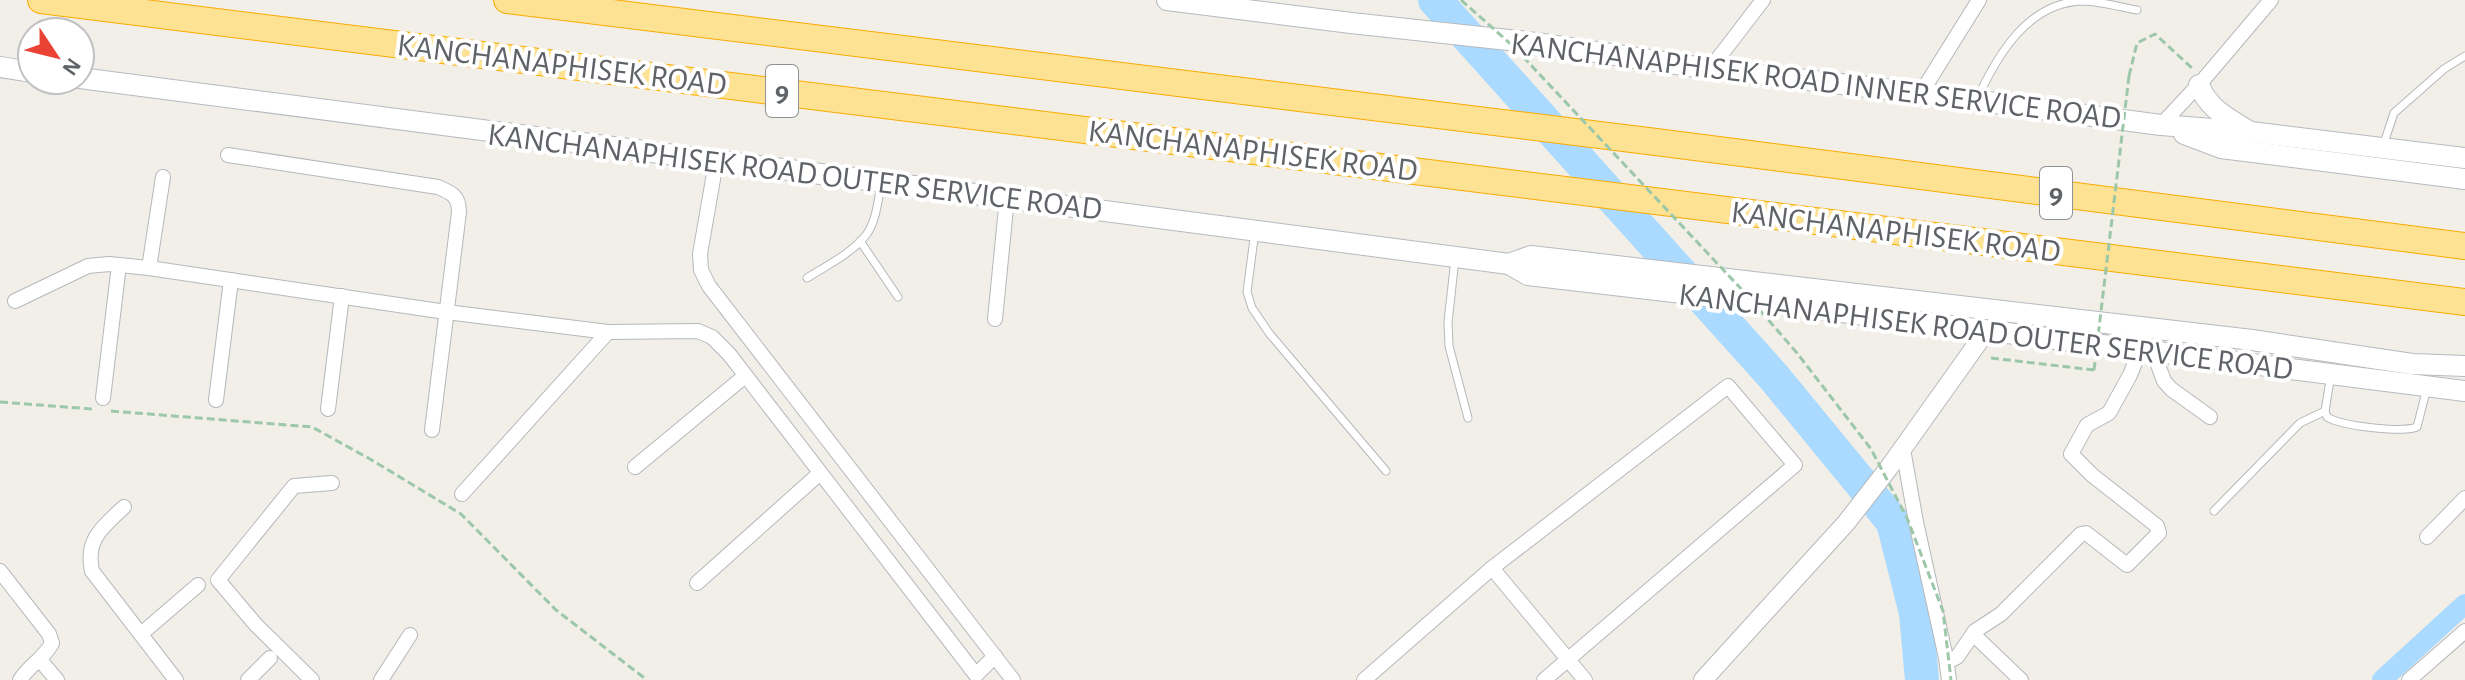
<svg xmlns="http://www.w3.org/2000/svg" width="2465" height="680" font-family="'Alegreya Sans',sans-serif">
<rect width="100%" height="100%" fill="#f1efe8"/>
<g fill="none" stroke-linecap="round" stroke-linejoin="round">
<polyline stroke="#aadaff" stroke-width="20" points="2382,680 2465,604"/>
<polyline stroke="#aadaff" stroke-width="34" points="1435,0 1773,376 1893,522 1916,613 1922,680"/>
<defs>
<g id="service">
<path d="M1977,99C1997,56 2027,3 2082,1C2099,1 2120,7 2137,10"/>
<polyline points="2383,146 2394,113 2444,69 2465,56"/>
<polyline points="1255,231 1247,292 1252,308 1269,333 1386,471"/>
<polyline points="860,241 898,297"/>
<polyline points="1455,259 1448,322 1449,346 1468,418"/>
<path d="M807,278C826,266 852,253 866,235C876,222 878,201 881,185"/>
<path d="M2331,374L2325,411L2327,417C2342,426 2400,433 2417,427L2427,388"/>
<polyline points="2214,511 2300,423 2325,411"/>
</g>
<g id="minor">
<polyline points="1710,69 1763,0"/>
<polyline points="1921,93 1979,0"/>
<polyline points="2161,125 2204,79 2271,0"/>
<path d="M228,155L438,187C452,193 459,196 459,212L432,430"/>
<polyline points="716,162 700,254 701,270 709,286 1013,680"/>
<polyline points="149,268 163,177"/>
<polyline points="15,301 88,266 109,264 149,268 446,312 608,332 698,331 712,337 729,354 976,675 995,656"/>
<polyline points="995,319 1007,198"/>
<polyline points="2153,351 2164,381 2171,389 2210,417"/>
<polyline points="103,398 119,265"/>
<polyline points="216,400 231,280"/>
<polyline points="328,409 342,296"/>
<polyline points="1903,449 1916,522 1946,658 1949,680"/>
<polyline points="635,467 745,376"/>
<polyline points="462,494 608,332"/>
<path d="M124,507C103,527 85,539 92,571L176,680"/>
<polyline points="2427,537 2465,498"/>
<polyline points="1492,568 1585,680"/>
<path d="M0,571L49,634L52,643C44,659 29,665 20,680"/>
<polyline points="697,583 820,473"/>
<polyline points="141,634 198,585"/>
<polyline points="1973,634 2021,680"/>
<polyline points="40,660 57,680"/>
<polyline points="1947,662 1957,657 1975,631 2001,614 2081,534 2086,533 2127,565 2159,533 2157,526 2092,475 2071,454 2087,425 2109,413 2130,375 2140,350"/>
<polyline points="248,680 270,658"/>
<polyline points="312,680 256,625 218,580 294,486 332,483"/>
<polyline points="381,680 410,635"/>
<polyline points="1364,680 1492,568 1728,386 1795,465 1544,680"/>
<polyline points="2409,680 2465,631"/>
</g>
<polyline id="tertiary" points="1703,680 1846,523 1888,469 1987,330"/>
<g id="secondary">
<polyline points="1167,0 1351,23 1536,43 1710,69 1921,93 2161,125 2251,132 2465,158"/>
<polyline points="0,67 32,72"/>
<path d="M80,78C556,141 1033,200 1509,264L1528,275L1794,306L2465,391"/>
<path d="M2199,85C2208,108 2226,117 2247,130"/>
<polyline points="2184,134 2221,148 2465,179"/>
<polyline points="1509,264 1531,256 2252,340 2412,364 2465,366"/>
</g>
<g id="motorway">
<polyline points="41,0 2465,302"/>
<polyline points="507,0 1648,141 2465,246"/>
</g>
</defs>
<use href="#service" stroke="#b5b8bc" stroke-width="9"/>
<use href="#minor" stroke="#b5b8bc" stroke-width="16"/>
<use href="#tertiary" stroke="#b5b8bc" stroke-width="20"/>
<use href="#secondary" stroke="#b6babf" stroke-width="22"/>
<use href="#motorway" stroke="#f9ab00" stroke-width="28"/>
<g stroke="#9cc7a9" stroke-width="3" stroke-dasharray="8 4" stroke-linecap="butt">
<polyline points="2129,76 2137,43 2155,34 2192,68"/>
<polyline points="1991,358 2094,370"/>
<polyline points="0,402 92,409"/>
<polyline points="111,411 312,427 370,459 461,514 556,610 647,680"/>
</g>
<use href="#service" stroke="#fff" stroke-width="7"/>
<use href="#minor" stroke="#fff" stroke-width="14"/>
<use href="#tertiary" stroke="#fff" stroke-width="18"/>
<use href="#secondary" stroke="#fff" stroke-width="20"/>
<use href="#motorway" stroke="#fde293" stroke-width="26"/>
<g stroke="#9cc7a9" stroke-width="3" stroke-dasharray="8 4" stroke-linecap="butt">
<polyline points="1461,0 1513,46 1745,293 1797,353 1871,449 1907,518 1943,611 1951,680"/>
<polyline points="2094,370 2129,76"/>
</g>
</g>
<g text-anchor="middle" stroke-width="8" stroke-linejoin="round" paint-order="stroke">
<g fill="#fff" stroke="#8f9295" stroke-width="2">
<rect x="766" y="65" width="32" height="52" rx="6"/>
<rect x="2040" y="167" width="32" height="52" rx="6"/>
</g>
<g font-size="30" font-weight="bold" fill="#5f6368">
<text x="782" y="101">9</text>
<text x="2056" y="203">9</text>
</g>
<g font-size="32" fill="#5f6368" stroke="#fff">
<text transform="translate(562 64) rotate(7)" y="11">KANCHANAPHISEK ROAD</text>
<text transform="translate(1816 80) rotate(7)" y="11">KANCHANAPHISEK ROAD INNER SERVICE ROAD</text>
<text transform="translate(1253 150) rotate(7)" y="11">KANCHANAPHISEK ROAD</text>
<text transform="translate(795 171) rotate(7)" y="11">KANCHANAPHISEK ROAD OUTER SERVICE ROAD</text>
<text transform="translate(1896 231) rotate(7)" y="11">KANCHANAPHISEK ROAD</text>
<text transform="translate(1986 331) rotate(7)" y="11">KANCHANAPHISEK ROAD OUTER SERVICE ROAD</text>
</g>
</g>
<g transform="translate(56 56) rotate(125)"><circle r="38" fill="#ffffff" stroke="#bfc1c3" stroke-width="2"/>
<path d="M0-6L14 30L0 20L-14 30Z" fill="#ea4335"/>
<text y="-12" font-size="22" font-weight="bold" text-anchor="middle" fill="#5f6368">N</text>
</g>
</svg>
